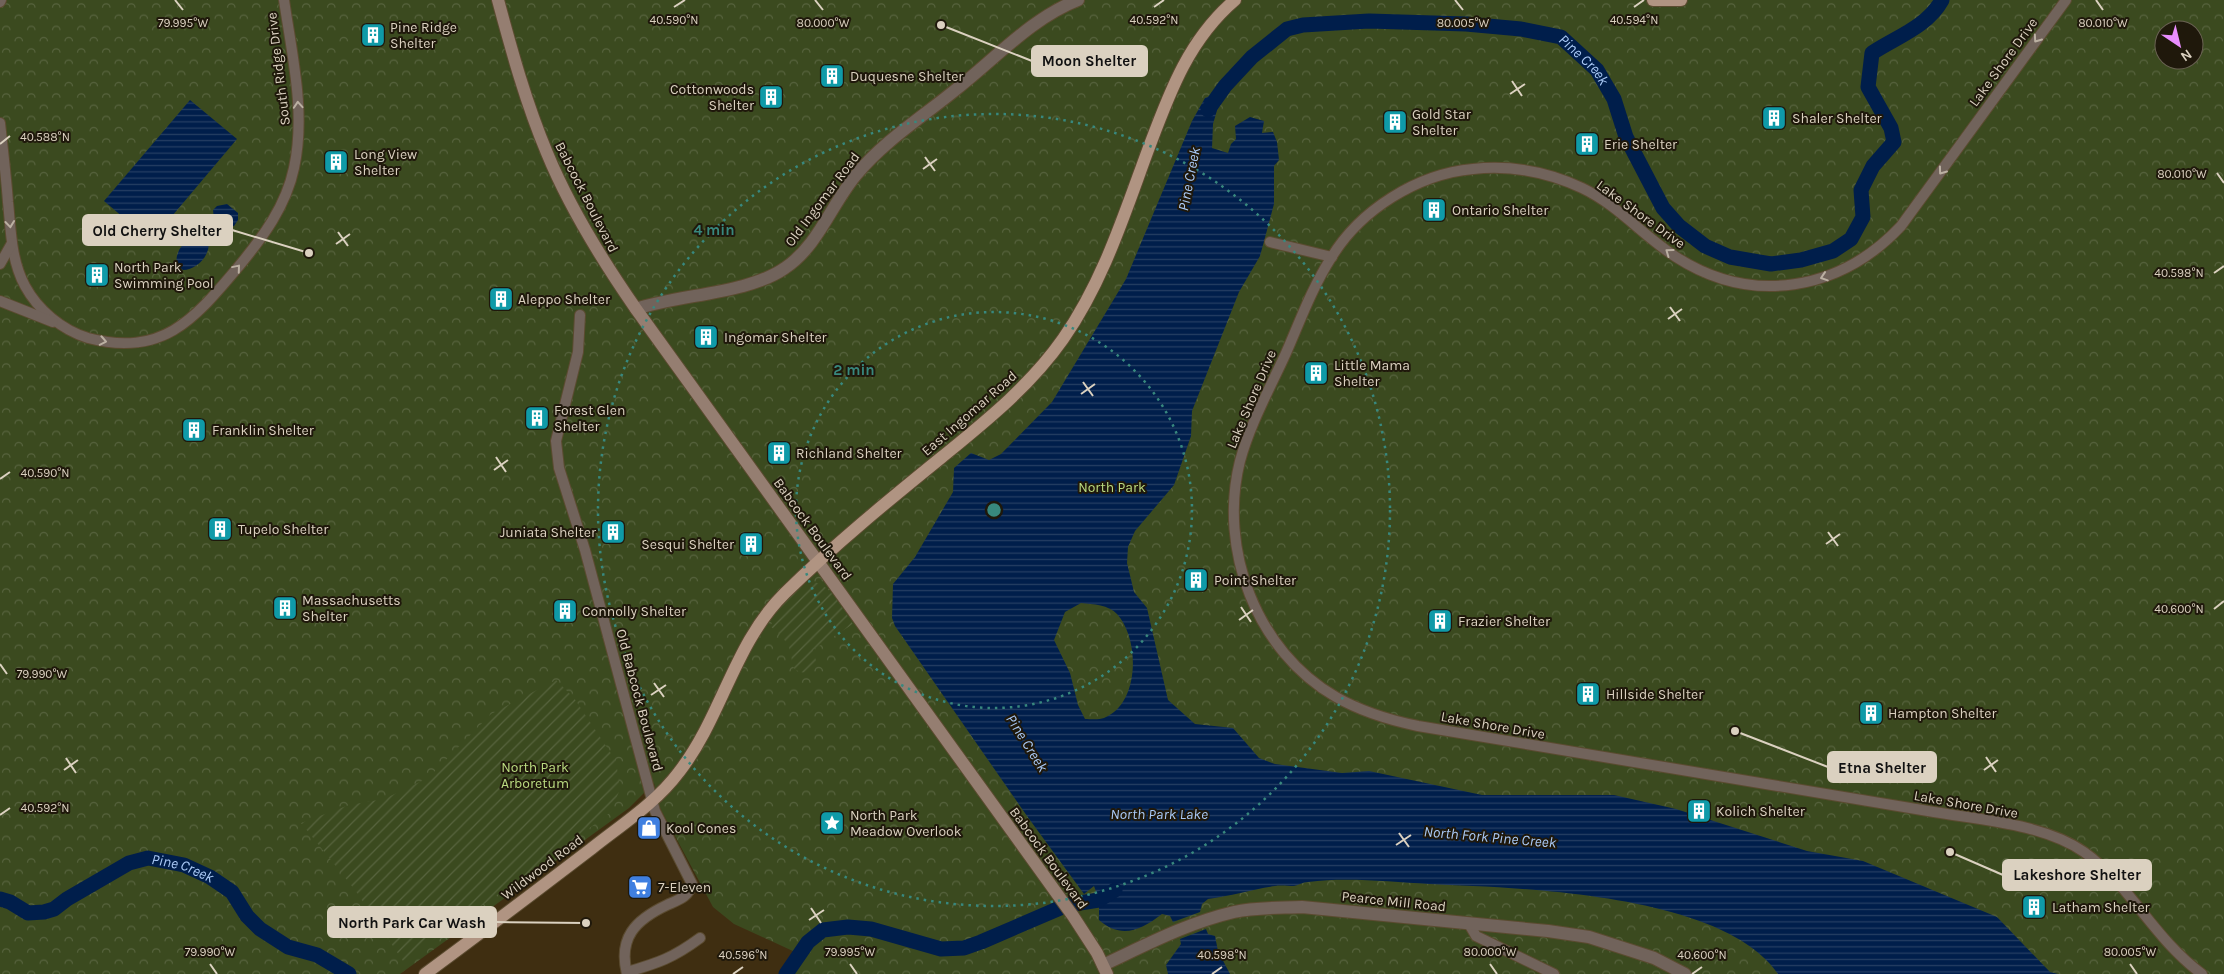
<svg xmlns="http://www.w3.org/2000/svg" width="2224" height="974" font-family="Karla,sans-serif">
<defs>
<pattern id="park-crowns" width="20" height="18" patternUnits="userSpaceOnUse" patternTransform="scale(1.25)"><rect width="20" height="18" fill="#3b4a1f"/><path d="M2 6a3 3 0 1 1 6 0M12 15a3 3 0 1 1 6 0" fill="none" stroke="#57633e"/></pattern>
<pattern id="garden-furrows" width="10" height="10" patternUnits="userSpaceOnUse" patternTransform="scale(1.25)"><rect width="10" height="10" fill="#3b4a1f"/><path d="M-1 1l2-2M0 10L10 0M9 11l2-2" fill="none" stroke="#57633e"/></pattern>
<pattern id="water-rules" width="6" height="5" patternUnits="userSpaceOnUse" patternTransform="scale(1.25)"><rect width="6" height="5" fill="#001e4b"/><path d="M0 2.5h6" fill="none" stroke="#253e63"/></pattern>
</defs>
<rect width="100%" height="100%" fill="#3f2e11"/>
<path fill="url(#park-crowns)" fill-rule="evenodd" d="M0,0H2224V974H787L795,952L734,924L713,907L660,808L654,783L629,808L400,974H0ZM2164,30H2194V60H2164Z"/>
<g fill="url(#garden-furrows)">
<path d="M813,582C831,584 843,610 853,624L813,650L817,664L807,673C786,671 795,661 789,647C786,640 776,631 770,626L774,620L773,617C784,605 797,586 813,582Z"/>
<polygon points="556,680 574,698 616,761 620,789 611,812 544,862 403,961 355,890 301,823 349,805 384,799 428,778 491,714"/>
</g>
<g fill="url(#water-rules)" fill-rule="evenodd">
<path d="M1218,93L1220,100L1213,124L1212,148L1228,153L1231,144L1236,139L1235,126L1250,117L1264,121L1262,133L1273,132L1277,142L1279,160L1274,166V204L1260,256L1239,292L1192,411L1191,436L1174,485L1135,531L1128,547L1127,563L1134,592L1147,608L1168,700L1195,724L1233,728L1259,758L1275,764L1342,773L1369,771L1482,795H1614L1676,809L1807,851L1863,861L1997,917L2050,972L2058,974H1778C1723,893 1519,888 1429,884C1390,882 1348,877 1308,882C1303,882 1299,885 1294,886C1288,886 1281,885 1275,886C1253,889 1231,896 1208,899L1202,904L1200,912L1173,922L1170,916L1162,914C1140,931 1121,939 1099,920V900L1094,886L1084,894L1027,816L895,626L892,618L893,584L915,557L953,492L954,468L971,453L989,460L1001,454L1052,402L1126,279L1192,121L1205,98ZM1081,603C1093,604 1109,605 1117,614C1140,639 1140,704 1104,718C1099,720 1090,719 1085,719L1078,705L1070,673L1054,640L1065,612Z"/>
<polygon points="190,100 237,139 151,241 104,201"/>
<polygon points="227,204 238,213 238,220 234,226 225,228 214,219 213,210 217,206"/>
<path d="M198,234L206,237L208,240C212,254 197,270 183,270L177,265C174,250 186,239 198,234Z"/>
<polygon points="1206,929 1208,934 1215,936 1218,951 1230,974 1168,974 1166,965 1181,944 1180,939"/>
</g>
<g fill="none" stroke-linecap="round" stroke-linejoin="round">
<g stroke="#001e4b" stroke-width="15">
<path id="s1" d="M1208,110L1225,86L1252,57L1287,29L1303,25L1369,21L1466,24L1521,29L1561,37L1597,70L1614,99L1626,137L1663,208L1679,226L1705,246L1730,257L1771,264L1801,260L1833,251L1851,239L1863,217L1861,190L1873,166L1894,142L1891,128L1868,87L1872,53C1896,37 1927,27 1942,0"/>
<path id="s2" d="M0,899L10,902L28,913L44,912L54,909L67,899L129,863L148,858L184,865L210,877L232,892L247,916L260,929L288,947L317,955L349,974"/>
<polyline points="786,974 808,942 823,930 848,927 871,929 941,949 964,948 981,942 1067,905 1099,900 1115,890"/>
</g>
<defs>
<g id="minor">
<path d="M2066,0L1901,226C1840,291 1752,306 1676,257C1643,236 1618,205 1582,188C1548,172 1511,165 1473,169C1417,174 1360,210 1331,258C1312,288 1300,321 1286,353C1270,388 1250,424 1240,461C1218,549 1256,651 1336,697C1362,712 1389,720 1418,726L1934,812C1981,820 2044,824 2084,852C2097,861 2109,873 2120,885C2147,916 2168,949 2202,974"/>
<polyline points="0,2 1,0"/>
<path d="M0,123C3,150 6,176 8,202C11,231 11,260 25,286C38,310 62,330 88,338C164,358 195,318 239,266C263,237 286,206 294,168C306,113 292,55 284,0"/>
<polyline points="1270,242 1332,257"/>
<polyline points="0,264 12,243"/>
<polyline points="0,301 53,322"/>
<path d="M580,315L578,352L556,441L559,468L585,550L655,811L692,884C689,897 678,900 667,905C635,920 618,938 627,974"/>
<polyline points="1469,924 1476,936 1554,974"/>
<path d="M627,972C658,963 673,958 700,938"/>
</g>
<g id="tertiary">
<path d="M636,309C680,294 748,294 785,268C818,246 831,205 856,175C885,140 924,116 959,87C997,57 1032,18 1078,0"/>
<path d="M1103,965C1146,945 1187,923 1234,912C1256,907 1279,908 1302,907L1548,931L1589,937L1654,958L1685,974"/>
</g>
<path id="secondary" d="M498,0C512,52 526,103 547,153C570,209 602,260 636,309L1073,916L1097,953L1107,974"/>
<g id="primary">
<polyline points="1653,0 1681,0"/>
<path d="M425,974C481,933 536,891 591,849C621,825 656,803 679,772C722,717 734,643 785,593C834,545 889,500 942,457C986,421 1030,386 1063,339C1103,282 1124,215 1148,150C1169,94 1188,40 1235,0"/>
</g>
</defs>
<use href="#minor" stroke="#5b4b30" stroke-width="12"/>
<use href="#tertiary" stroke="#5b4b30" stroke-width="14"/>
<use href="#secondary" stroke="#5b4b30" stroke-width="14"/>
<use href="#primary" stroke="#5b4b30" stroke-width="14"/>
<use href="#minor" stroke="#71635b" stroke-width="10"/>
<use href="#tertiary" stroke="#71635b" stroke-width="12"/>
<use href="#secondary" stroke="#957e71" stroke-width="12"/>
<use href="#primary" stroke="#b09482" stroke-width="12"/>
</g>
<defs><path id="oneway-chevron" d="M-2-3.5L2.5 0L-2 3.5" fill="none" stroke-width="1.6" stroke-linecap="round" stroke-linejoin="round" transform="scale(1.25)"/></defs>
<g stroke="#bbb0a2">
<use href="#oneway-chevron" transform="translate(2037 39) rotate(125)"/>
<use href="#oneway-chevron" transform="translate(298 105) rotate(-94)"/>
<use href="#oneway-chevron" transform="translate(1942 171) rotate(126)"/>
<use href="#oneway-chevron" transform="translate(10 224) rotate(84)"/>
<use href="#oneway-chevron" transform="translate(1669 252) rotate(-144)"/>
<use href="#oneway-chevron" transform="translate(237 268) rotate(-50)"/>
<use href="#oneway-chevron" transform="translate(1824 277) rotate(162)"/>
<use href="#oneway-chevron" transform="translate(103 341) rotate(11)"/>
</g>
<path fill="none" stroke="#dbd1c0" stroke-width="2" d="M175,0L183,10M815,0L823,10M1455,0L1463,10M2096,0L2103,10M674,7L685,0M1154,7L1164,0M1634,7L1644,0M1512,81L1522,96M1510,94L1525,84M0,144L10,136M925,157L935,171M923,169L937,159M2217,173L2224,183M338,232L348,246M336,244L350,234M2214,273L2224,266M1670,307L1680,321M1668,319L1682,309M1083,382L1093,396M1081,394L1095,384M496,457L506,472M494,470L508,460M0,479L10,472M1828,532L1838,546M1826,544L1840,534M1241,607L1251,622M2214,609L2224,601M1239,620L1253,610M0,664L7,674M654,683L664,697M651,695L666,685M1986,757L1996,772M66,758L76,773M64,770L78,760M1984,770L1998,760M0,815L10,808M1399,833L1409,847M1396,845L1411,835M811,908L821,923M809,920L824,910M210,964L217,974M850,964L857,974M1490,964L1497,974M2130,964L2137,974M733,974L743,967M1212,974L1222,967M1692,974L1702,967"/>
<g fill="none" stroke="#38887e" stroke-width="2.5" stroke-dasharray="2.5 5">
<circle cx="994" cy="510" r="198"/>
<circle cx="994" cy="510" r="396"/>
</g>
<defs>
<symbol id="building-square" viewBox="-11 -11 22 22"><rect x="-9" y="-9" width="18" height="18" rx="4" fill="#0f9aa8" stroke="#1f180b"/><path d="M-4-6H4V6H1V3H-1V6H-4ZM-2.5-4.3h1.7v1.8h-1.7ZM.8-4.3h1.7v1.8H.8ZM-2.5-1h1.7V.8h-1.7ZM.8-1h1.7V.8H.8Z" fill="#fff"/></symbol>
<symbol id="sight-square" viewBox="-11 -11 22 22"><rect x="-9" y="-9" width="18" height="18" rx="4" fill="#0f9aa8" stroke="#1f180b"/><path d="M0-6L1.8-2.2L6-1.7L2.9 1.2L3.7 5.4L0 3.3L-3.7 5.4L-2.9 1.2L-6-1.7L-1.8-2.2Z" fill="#fff"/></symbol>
<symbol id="shop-square" viewBox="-11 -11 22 22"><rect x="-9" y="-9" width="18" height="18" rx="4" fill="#3f7fe0" stroke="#1f180b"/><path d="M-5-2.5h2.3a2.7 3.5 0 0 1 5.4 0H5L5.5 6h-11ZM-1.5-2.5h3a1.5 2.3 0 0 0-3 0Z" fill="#fff"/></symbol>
<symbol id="supermarket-square" viewBox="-11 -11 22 22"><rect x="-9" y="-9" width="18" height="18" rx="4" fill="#3f7fe0" stroke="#1f180b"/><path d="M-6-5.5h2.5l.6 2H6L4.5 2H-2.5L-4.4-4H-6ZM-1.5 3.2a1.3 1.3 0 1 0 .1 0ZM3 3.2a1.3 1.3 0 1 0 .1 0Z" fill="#fff"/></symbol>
</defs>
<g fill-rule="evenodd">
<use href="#building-square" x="359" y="21" width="28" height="28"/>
<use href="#building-square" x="818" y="62" width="28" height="28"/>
<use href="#building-square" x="757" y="83" width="28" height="28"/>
<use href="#building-square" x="1760" y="104" width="28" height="28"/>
<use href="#building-square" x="1381" y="108" width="28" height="28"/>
<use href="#building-square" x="1573" y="130" width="28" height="28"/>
<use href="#building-square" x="322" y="148" width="28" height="28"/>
<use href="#building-square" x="1420" y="196" width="28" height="28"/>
<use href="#building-square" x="83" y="261" width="28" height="28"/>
<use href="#building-square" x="487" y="285" width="28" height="28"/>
<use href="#building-square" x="692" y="323" width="28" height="28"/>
<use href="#building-square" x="1302" y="359" width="28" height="28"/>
<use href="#building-square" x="523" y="404" width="28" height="28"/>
<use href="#building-square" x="180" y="416" width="28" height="28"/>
<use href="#building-square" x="765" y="439" width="28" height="28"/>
<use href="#building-square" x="206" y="515" width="28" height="28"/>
<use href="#building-square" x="599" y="518" width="28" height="28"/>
<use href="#building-square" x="737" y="530" width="28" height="28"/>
<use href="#building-square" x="1182" y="566" width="28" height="28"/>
<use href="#building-square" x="271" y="594" width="28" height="28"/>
<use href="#building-square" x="551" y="597" width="28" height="28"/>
<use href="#building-square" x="1426" y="607" width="28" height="28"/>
<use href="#building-square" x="1574" y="680" width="28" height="28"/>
<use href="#building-square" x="1857" y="699" width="28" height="28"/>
<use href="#building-square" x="1685" y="797" width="28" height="28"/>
<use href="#sight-square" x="818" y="809" width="28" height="28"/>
<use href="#shop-square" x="635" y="814" width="28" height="28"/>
<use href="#supermarket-square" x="626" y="873" width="28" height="28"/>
<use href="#building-square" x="2020" y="893" width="28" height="28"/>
</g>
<g text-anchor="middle" stroke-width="4" stroke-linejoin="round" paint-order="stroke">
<g font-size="14" fill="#dbd1c0" stroke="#1f180b" text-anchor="start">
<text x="390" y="32">Pine Ridge<tspan x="390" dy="16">Shelter</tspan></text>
<text x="850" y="81">Duquesne Shelter</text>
<text x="754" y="94" text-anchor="end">Cottonwoods<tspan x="754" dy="16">Shelter</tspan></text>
<text x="1412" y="119">Gold Star<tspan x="1412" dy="16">Shelter</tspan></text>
<text x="1792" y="123">Shaler Shelter</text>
<text x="1604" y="149">Erie Shelter</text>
<text x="354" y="159">Long View<tspan x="354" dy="16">Shelter</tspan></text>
<text x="1452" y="215">Ontario Shelter</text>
<text x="114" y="272">North Park<tspan x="114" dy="16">Swimming Pool</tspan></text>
<text x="518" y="304">Aleppo Shelter</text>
<text x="724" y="342">Ingomar Shelter</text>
<text x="1334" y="370">Little Mama<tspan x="1334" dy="16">Shelter</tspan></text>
<text x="554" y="415">Forest Glen<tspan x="554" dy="16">Shelter</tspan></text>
<text x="212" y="435">Franklin Shelter</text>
<text x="796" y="458">Richland Shelter</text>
<text x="238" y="534">Tupelo Shelter</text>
<text x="596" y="537" text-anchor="end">Juniata Shelter</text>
<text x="734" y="549" text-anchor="end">Sesqui Shelter</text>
<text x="1214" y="585">Point Shelter</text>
<text x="302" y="605">Massachusetts<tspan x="302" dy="16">Shelter</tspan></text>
<text x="582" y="616">Connolly Shelter</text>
<text x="1458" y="626">Frazier Shelter</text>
<text x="1606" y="699">Hillside Shelter</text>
<text x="1888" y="718">Hampton Shelter</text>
<text x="1716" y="816">Kolich Shelter</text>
<text x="850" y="820">North Park<tspan x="850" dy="16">Meadow Overlook</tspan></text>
<text x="666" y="833">Kool Cones</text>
<text x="658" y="892">7-Eleven</text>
<text x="2052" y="912">Latham Shelter</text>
</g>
<g font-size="14" fill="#dbd1c0" stroke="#1f180b">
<text transform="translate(2003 62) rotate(-54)" y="5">Lake Shore Drive</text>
<text transform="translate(278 69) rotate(-97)" y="5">South Ridge Drive</text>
<text transform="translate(587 197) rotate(63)" y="5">Babcock Boulevard</text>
<text transform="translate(822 199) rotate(-53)" y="5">Old Ingomar Road</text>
<text transform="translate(1641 214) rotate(36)" y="5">Lake Shore Drive</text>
<text transform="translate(1251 399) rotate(-67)" y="5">Lake Shore Drive</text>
<text transform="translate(969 413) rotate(-41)" y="5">East Ingomar Road</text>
<text transform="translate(813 529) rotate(54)" y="5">Babcock Boulevard</text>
<text transform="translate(640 700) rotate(75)" y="5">Old Babcock Boulevard</text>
<text transform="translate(1493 725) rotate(10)" y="5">Lake Shore Drive</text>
<text transform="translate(1966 804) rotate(10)" y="5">Lake Shore Drive</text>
<text transform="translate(1049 858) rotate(54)" y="5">Babcock Boulevard</text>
<text transform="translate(542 867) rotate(-37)" y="5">Wildwood Road</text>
<text transform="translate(1394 901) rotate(6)" y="5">Pearce Mill Road</text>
</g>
<g font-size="14" fill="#badb81" stroke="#1f180b">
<text x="1112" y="492">North Park</text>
<text x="535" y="772">North Park<tspan x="535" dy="16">Arboretum</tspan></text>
</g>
<g font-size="15" font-style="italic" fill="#a9c9f6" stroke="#1f180b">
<text dy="5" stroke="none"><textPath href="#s1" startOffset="422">Pine Creek</textPath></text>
<text transform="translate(1189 179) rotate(-79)" y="5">Pine Creek</text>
<text transform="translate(1027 743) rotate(58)" y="5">Pine Creek</text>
<text x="1159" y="819">North Park Lake</text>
<text transform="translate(1490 837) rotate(5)" y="5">North Fork Pine Creek</text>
<text dy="5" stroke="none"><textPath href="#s2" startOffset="202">Pine Creek</textPath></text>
</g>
</g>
<g font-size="12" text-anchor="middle" fill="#dbd1c0" stroke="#1f180b" stroke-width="4" stroke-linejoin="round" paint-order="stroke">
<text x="674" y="24">40.590°N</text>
<text x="1154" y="24">40.592°N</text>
<text x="1634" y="24">40.594°N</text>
<text x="183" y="27">79.995°W</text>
<text x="823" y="27">80.000°W</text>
<text x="1463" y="27">80.005°W</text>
<text x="2103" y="27">80.010°W</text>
<text x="45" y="141">40.588°N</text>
<text x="2182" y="178">80.010°W</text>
<text x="2179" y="277">40.598°N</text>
<text x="45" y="477">40.590°N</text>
<text x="2179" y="613">40.600°N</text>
<text x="42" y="678">79.990°W</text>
<text x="45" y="812">40.592°N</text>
<text x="210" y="956">79.990°W</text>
<text x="850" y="956">79.995°W</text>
<text x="1490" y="956">80.000°W</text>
<text x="2130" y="956">80.005°W</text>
<text x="743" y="959">40.596°N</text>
<text x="1222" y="959">40.598°N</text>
<text x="1702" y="959">40.600°N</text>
</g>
<circle cx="994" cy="510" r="8" fill="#38887e" stroke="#1f180b" stroke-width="2.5"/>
<g font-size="15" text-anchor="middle" font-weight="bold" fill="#38887e" stroke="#1f180b" stroke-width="4" stroke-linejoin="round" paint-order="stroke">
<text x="714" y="235">4 min</text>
<text x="854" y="375">2 min</text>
</g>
<path fill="none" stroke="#dbd1c0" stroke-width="2" d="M941 25L1032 61M309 253L232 230M1735 731L1828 767M1950 852L2003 875M586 923L496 922"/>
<g fill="#dbd1c0" stroke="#1f180b" stroke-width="2">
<circle cx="941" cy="25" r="5"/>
<circle cx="309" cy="253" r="5"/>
<circle cx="1735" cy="731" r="5"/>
<circle cx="1950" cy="852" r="5"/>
<circle cx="586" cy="923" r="5"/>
</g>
<g fill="#dbd1c0" stroke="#dbd1c0" stroke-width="2">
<rect x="1032" y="46" width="115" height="30" rx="5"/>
<rect x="83" y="215" width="149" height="30" rx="5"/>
<rect x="1828" y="752" width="108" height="30" rx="5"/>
<rect x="2003" y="860" width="148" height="30" rx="5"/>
<rect x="328" y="907" width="168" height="30" rx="5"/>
</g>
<g font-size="15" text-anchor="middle" font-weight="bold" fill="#111">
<text x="1089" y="66">Moon Shelter</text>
<text x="157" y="236">Old Cherry Shelter</text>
<text x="1882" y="773">Etna Shelter</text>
<text x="2077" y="880">Lakeshore Shelter</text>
<text x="412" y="928">North Park Car Wash</text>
</g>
<g transform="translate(2179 45) rotate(145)"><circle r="24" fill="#1f180b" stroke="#6a6253"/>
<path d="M0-4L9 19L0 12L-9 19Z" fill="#e98dfe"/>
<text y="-8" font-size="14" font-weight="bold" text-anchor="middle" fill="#dbd1c0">N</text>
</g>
</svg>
